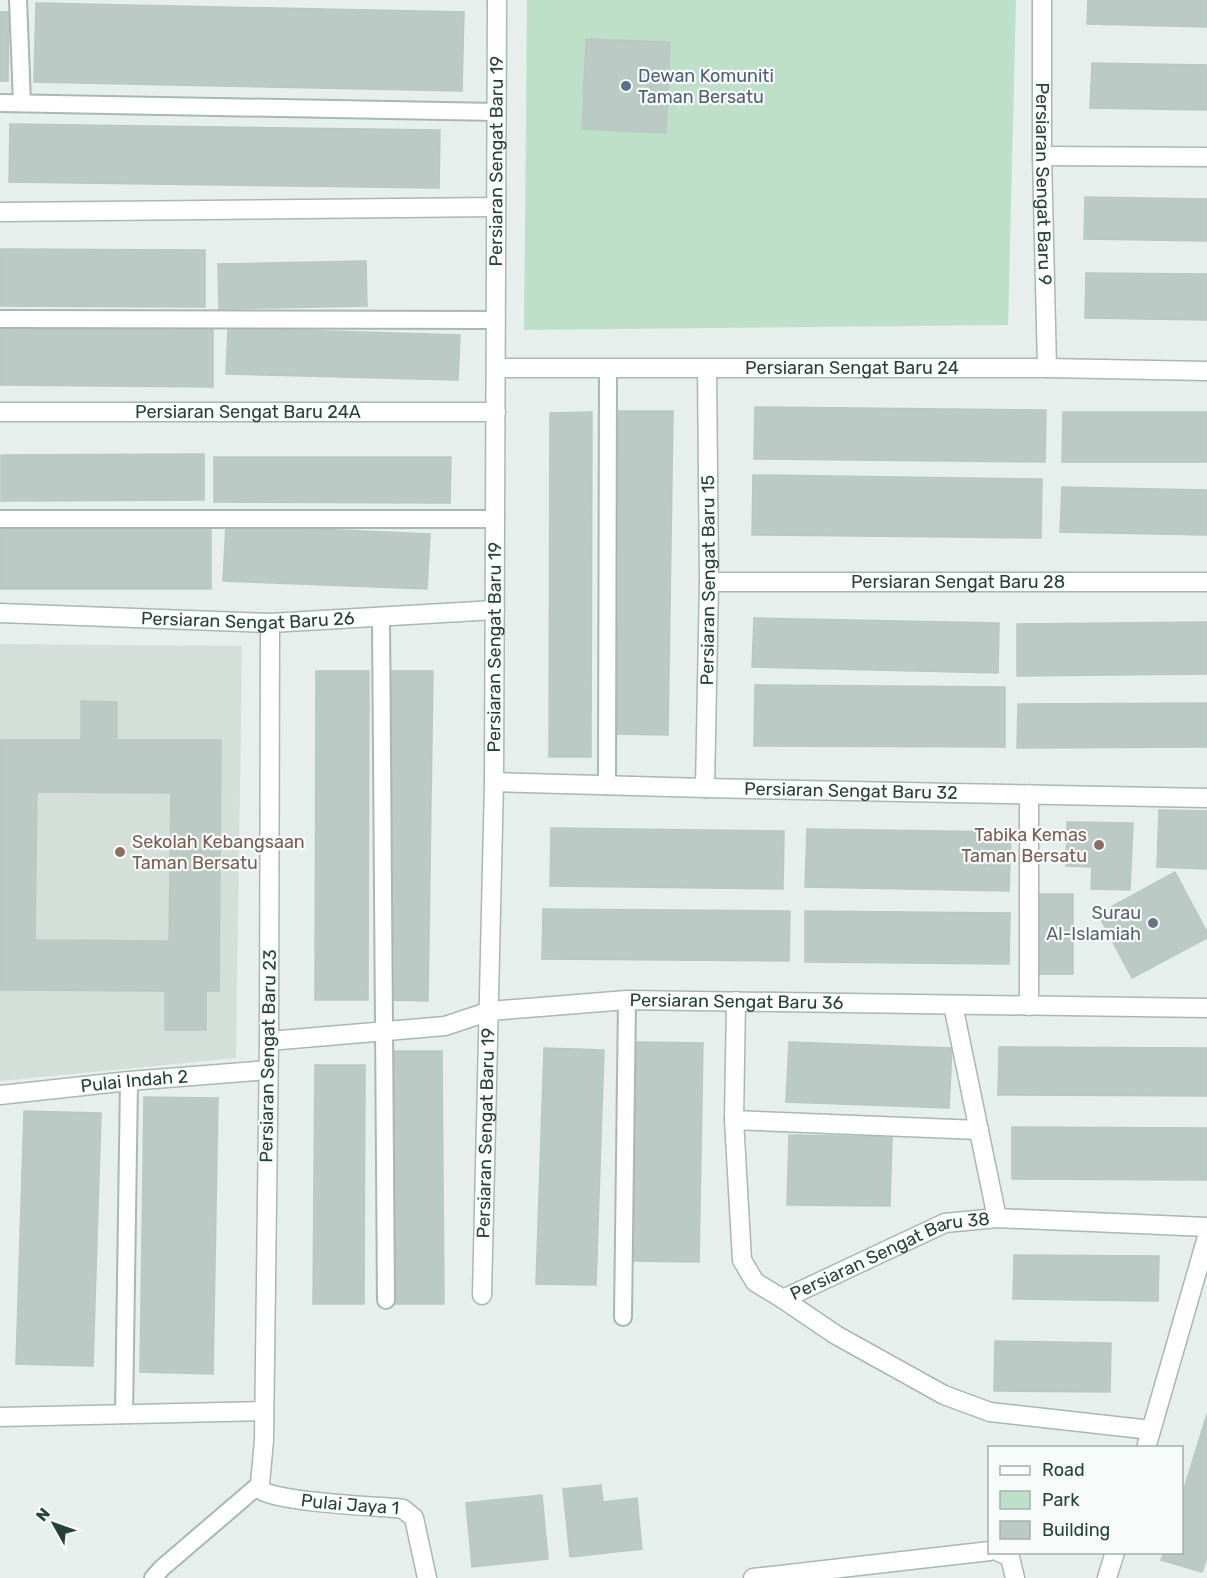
<svg xmlns="http://www.w3.org/2000/svg" width="1207" height="1578" font-family="Rubik,sans-serif">
<rect width="100%" height="100%" fill="#e6efeb"/>
<polygon fill="#d4dfda" points="0,644 242,646 236,1058 0,1081"/>
<polygon fill="#bfe0c8" points="527,0 1016,0 1008,325 524,330"/>
<g fill="#bbcac4" stroke="#b8c9c2" stroke-width="1.5" fill-rule="evenodd">
<polygon points="1088,0 1207,0 1207,27 1087,24"/>
<polygon points="36,3 464,12 462,91 34,82"/>
<polygon points="0,12 9,12 8,81 0,81"/>
<polygon points="586,39 670,42 666,133 582,129"/>
<polygon points="1092,63 1207,65 1207,110 1090,108"/>
<polygon points="10,124 440,130 439,188 9,182"/>
<polygon points="1085,197 1207,199 1207,241 1084,239"/>
<polygon points="0,249 205,250 205,307 0,306"/>
<polygon points="366,261 367,306 219,309 218,264"/>
<polygon points="1086,273 1207,274 1207,320 1085,318"/>
<polygon points="0,326 213,328 213,387 0,385"/>
<polygon points="228,328 460,335 458,380 226,374"/>
<polygon points="755,407 1046,410 1045,462 754,459"/>
<polygon points="617,411 673,411 668,735 612,734"/>
<polygon points="592,412 591,757 549,757 550,413"/>
<polygon points="1063,412 1207,412 1207,462 1062,462"/>
<polygon points="204,454 204,500 1,501 1,455"/>
<polygon points="214,457 451,457 450,503 214,502"/>
<polygon points="753,475 1042,479 1041,538 752,535"/>
<polygon points="1062,487 1207,490 1207,535 1060,532"/>
<rect x="0" y="523" width="211" height="66"/>
<polygon points="226,525 430,534 427,589 223,581"/>
<polygon points="754,618 999,623 998,673 752,667"/>
<polygon points="1207,622 1207,674 1017,676 1017,624"/>
<polygon points="316,671 369,671 368,1000 315,1000"/>
<polygon points="392,671 433,671 428,1001 387,1000"/>
<polygon points="755,685 1005,687 1005,747 754,746"/>
<path d="M81,701L117,702V740H221L219,991H206V1030H165V991L0,990V740H81ZM37,792L171,793L169,941L35,940Z"/>
<polygon points="1207,703 1207,747 1017,748 1018,704"/>
<polygon points="1159,810 1207,811 1207,869 1157,867"/>
<polygon points="1067,822 1133,823 1130,890 1091,889 1092,867 1066,866"/>
<polygon points="551,828 784,831 783,889 550,886"/>
<polygon points="807,829 1011,832 1009,891 805,887"/>
<polygon points="1175,872 1207,932 1207,938 1132,978 1098,914"/>
<polygon points="1032,894 1073,894 1073,974 1033,974"/>
<polygon points="543,909 790,911 789,961 542,959"/>
<polygon points="805,911 1010,913 1009,964 805,962"/>
<polygon points="635,1042 703,1043 699,1262 632,1261"/>
<polygon points="789,1042 952,1048 949,1108 786,1102"/>
<polygon points="999,1047 1207,1048 1207,1096 998,1095"/>
<polygon points="544,1048 604,1050 596,1285 536,1284"/>
<polygon points="389,1051 442,1051 444,1304 391,1304"/>
<polygon points="315,1065 365,1065 364,1304 313,1304"/>
<polygon points="144,1097 218,1098 213,1374 140,1372"/>
<polygon points="24,1111 101,1113 93,1366 16,1364"/>
<polygon points="1012,1127 1207,1128 1207,1180 1012,1179"/>
<polygon points="789,1135 892,1137 890,1206 787,1205"/>
<polygon points="1014,1255 1159,1256 1158,1301 1013,1299"/>
<polygon points="995,1341 1111,1343 1110,1392 994,1391"/>
<polygon points="1207,1414 1207,1557 1202,1572 1161,1560 1164,1552 1182,1552 1182,1495"/>
<polygon points="601,1485 603,1502 637,1498 642,1549 570,1557 563,1489"/>
<polygon points="542,1495 548,1559 472,1567 466,1503"/>
</g>
<g fill="none" stroke-linecap="round" stroke-linejoin="round">
<defs>
<g id="lane">
<polyline points="18,0 22,103"/>
<polyline points="0,103 497,112"/>
<polyline points="0,319 496,320"/>
<polyline points="0,519 495,519"/>
<polyline points="381,617 386,1300"/>
<polyline points="607,786 608,369"/>
<polyline points="623,1317 627,1000"/>
<polyline points="124,1414 129,1081"/>
<polyline points="153,1578 162,1568 260,1484"/>
</g>
<g id="street">
<path id="s1" d="M1042,0V156L1047,368"/>
<polyline points="1042,156 1207,157"/>
<polyline points="0,212 496,207"/>
<path id="s2" d="M496,368H1047L1207,371"/>
<path id="s3" d="M0,412H496"/>
<path id="s4" d="M709,582H1207"/>
<path id="s5" d="M0,613L270,623L495,610"/>
<path id="s6" d="M270,623L269,1041L264,1440L260,1484L261,1490C278,1502 370,1506 396,1508L403,1509L414,1518L427,1578"/>
<path id="s7" d="M494,782L705,788L1207,798"/>
<path id="s8" d="M705,788L709,582L707,369"/>
<path id="s9" d="M736,1001L734,1120L742,1260L755,1282L783,1299L945,1223L997,1218L1207,1227"/>
<polyline points="953,1005 997,1218"/>
<polyline points="1029,1006 1029,794"/>
<path id="s10" d="M269,1041L445,1026L490,1011L627,1000L1207,1008"/>
<path id="s11" d="M0,1095L129,1081L268,1070"/>
<polyline points="734,1120 979,1130"/>
<path id="s12" d="M482,1295L494,782L497,0"/>
<polyline points="783,1299 836,1335 944,1395 990,1412 1151,1430"/>
<polyline points="0,1417 264,1411"/>
<polyline points="1146,1448 1207,1237"/>
<polyline points="999,1552 1010,1557 1015,1578"/>
<polyline points="753,1578 990,1551"/>
<polyline points="1107,1578 1115,1552"/>
</g>
</defs>
<use href="#lane" stroke="#a8b8b2" stroke-width="20"/>
<use href="#street" stroke="#a8b8b2" stroke-width="21"/>
<use href="#lane" stroke="#fff" stroke-width="16"/>
<use href="#street" stroke="#fff" stroke-width="18"/>
</g>
<circle fill="#5c6f8a" stroke="#f7fbf9" stroke-width="2" cx="626" cy="86" r="6"/>
<g fill="#8d6e63" stroke="#f7fbf9" stroke-width="2">
<circle cx="1099" cy="845" r="6"/>
<circle cx="120" cy="852" r="6"/>
</g>
<circle fill="#6b7280" stroke="#f7fbf9" stroke-width="2" cx="1153" cy="923" r="6"/>
<g text-anchor="middle" stroke-width="4.5" stroke-linejoin="round" paint-order="stroke">
<g font-size="18" fill="#4e5e75" stroke="#f7fbf9" text-anchor="start">
<text x="638" y="82">Dewan Komuniti<tspan x="638" dy="21">Taman Bersatu</tspan></text>
</g>
<g font-size="18" fill="#24423a" stroke="#f7fbf9">
<text dy="6" stroke="none"><textPath href="#s12" startOffset="1134">Persiaran Sengat Baru 19</textPath></text>
<text dy="6" stroke="none"><textPath href="#s1" startOffset="184">Persiaran Sengat Baru 9</textPath></text>
<text dy="6" stroke="none"><textPath href="#s2" startOffset="356">Persiaran Sengat Baru 24</textPath></text>
<text dy="6" stroke="none"><textPath href="#s3" startOffset="248">Persiaran Sengat Baru 24A</textPath></text>
<text dy="6" stroke="none"><textPath href="#s8" startOffset="208">Persiaran Sengat Baru 15</textPath></text>
<text dy="6" stroke="none"><textPath href="#s4" startOffset="249">Persiaran Sengat Baru 28</textPath></text>
<text dy="6" stroke="none"><textPath href="#s5" startOffset="248">Persiaran Sengat Baru 26</textPath></text>
<text dy="6" stroke="none"><textPath href="#s12" startOffset="648">Persiaran Sengat Baru 19</textPath></text>
<text dy="6" stroke="none"><textPath href="#s7" startOffset="357">Persiaran Sengat Baru 32</textPath></text>
<text dy="6" stroke="none"><textPath href="#s10" startOffset="471">Persiaran Sengat Baru 36</textPath></text>
<text transform="translate(268 1056) rotate(-89)" y="6">Persiaran Sengat Baru 23</text>
<text dy="6" stroke="none"><textPath href="#s11" startOffset="135">Pulai Indah 2</textPath></text>
<text dy="6" stroke="none"><textPath href="#s12" startOffset="162">Persiaran Sengat Baru 19</textPath></text>
<text dy="6" stroke="none"><textPath href="#s9" startOffset="434">Persiaran Sengat Baru 38</textPath></text>
<text dy="6" stroke="none"><textPath href="#s6" startOffset="958">Pulai Jaya 1</textPath></text>
</g>
<g font-size="18" fill="#785e54" stroke="#f7fbf9" text-anchor="end">
<text x="1087" y="841">Tabika Kemas<tspan x="1087" dy="21">Taman Bersatu</tspan></text>
<text x="132" y="848" text-anchor="start">Sekolah Kebangsaan<tspan x="132" dy="21">Taman Bersatu</tspan></text>
</g>
<g font-size="18" fill="#5b616d" stroke="#f7fbf9" text-anchor="end">
<text x="1141" y="919">Surau<tspan x="1141" dy="21">Al-Islamiah</tspan></text>
</g>
</g>
<rect x="988" y="1446" width="195" height="108" fill="#f7fbf9" stroke="#a3b1ad" stroke-width="1.5"/>
<rect x="1000" y="1466" width="30" height="9" fill="#ffffff" stroke="#a3b1ad" stroke-width="1.5"/>
<text x="1042" y="1476" font-size="18" fill="#24423a">Road</text>
<rect x="1000" y="1491" width="30" height="18" fill="#bfe0c8" stroke="#a3b1ad" stroke-width="1.5"/>
<text x="1042" y="1506" font-size="18" fill="#24423a">Park</text>
<rect x="1000" y="1521" width="30" height="18" fill="#bbcac4" stroke="#a3b1ad" stroke-width="1.5"/>
<text x="1042" y="1536" font-size="18" fill="#24423a">Building</text>
<g transform="translate(54 1524) rotate(310)" stroke="#f7fbf9" stroke-width="4.5" paint-order="stroke">
<path d="M0-4.5L10 22L0 15L-10 22Z" fill="#24423a"/>
<text y="-9" font-size="16" font-weight="bold" text-anchor="middle" fill="#24423a">N</text>
</g>
</svg>
